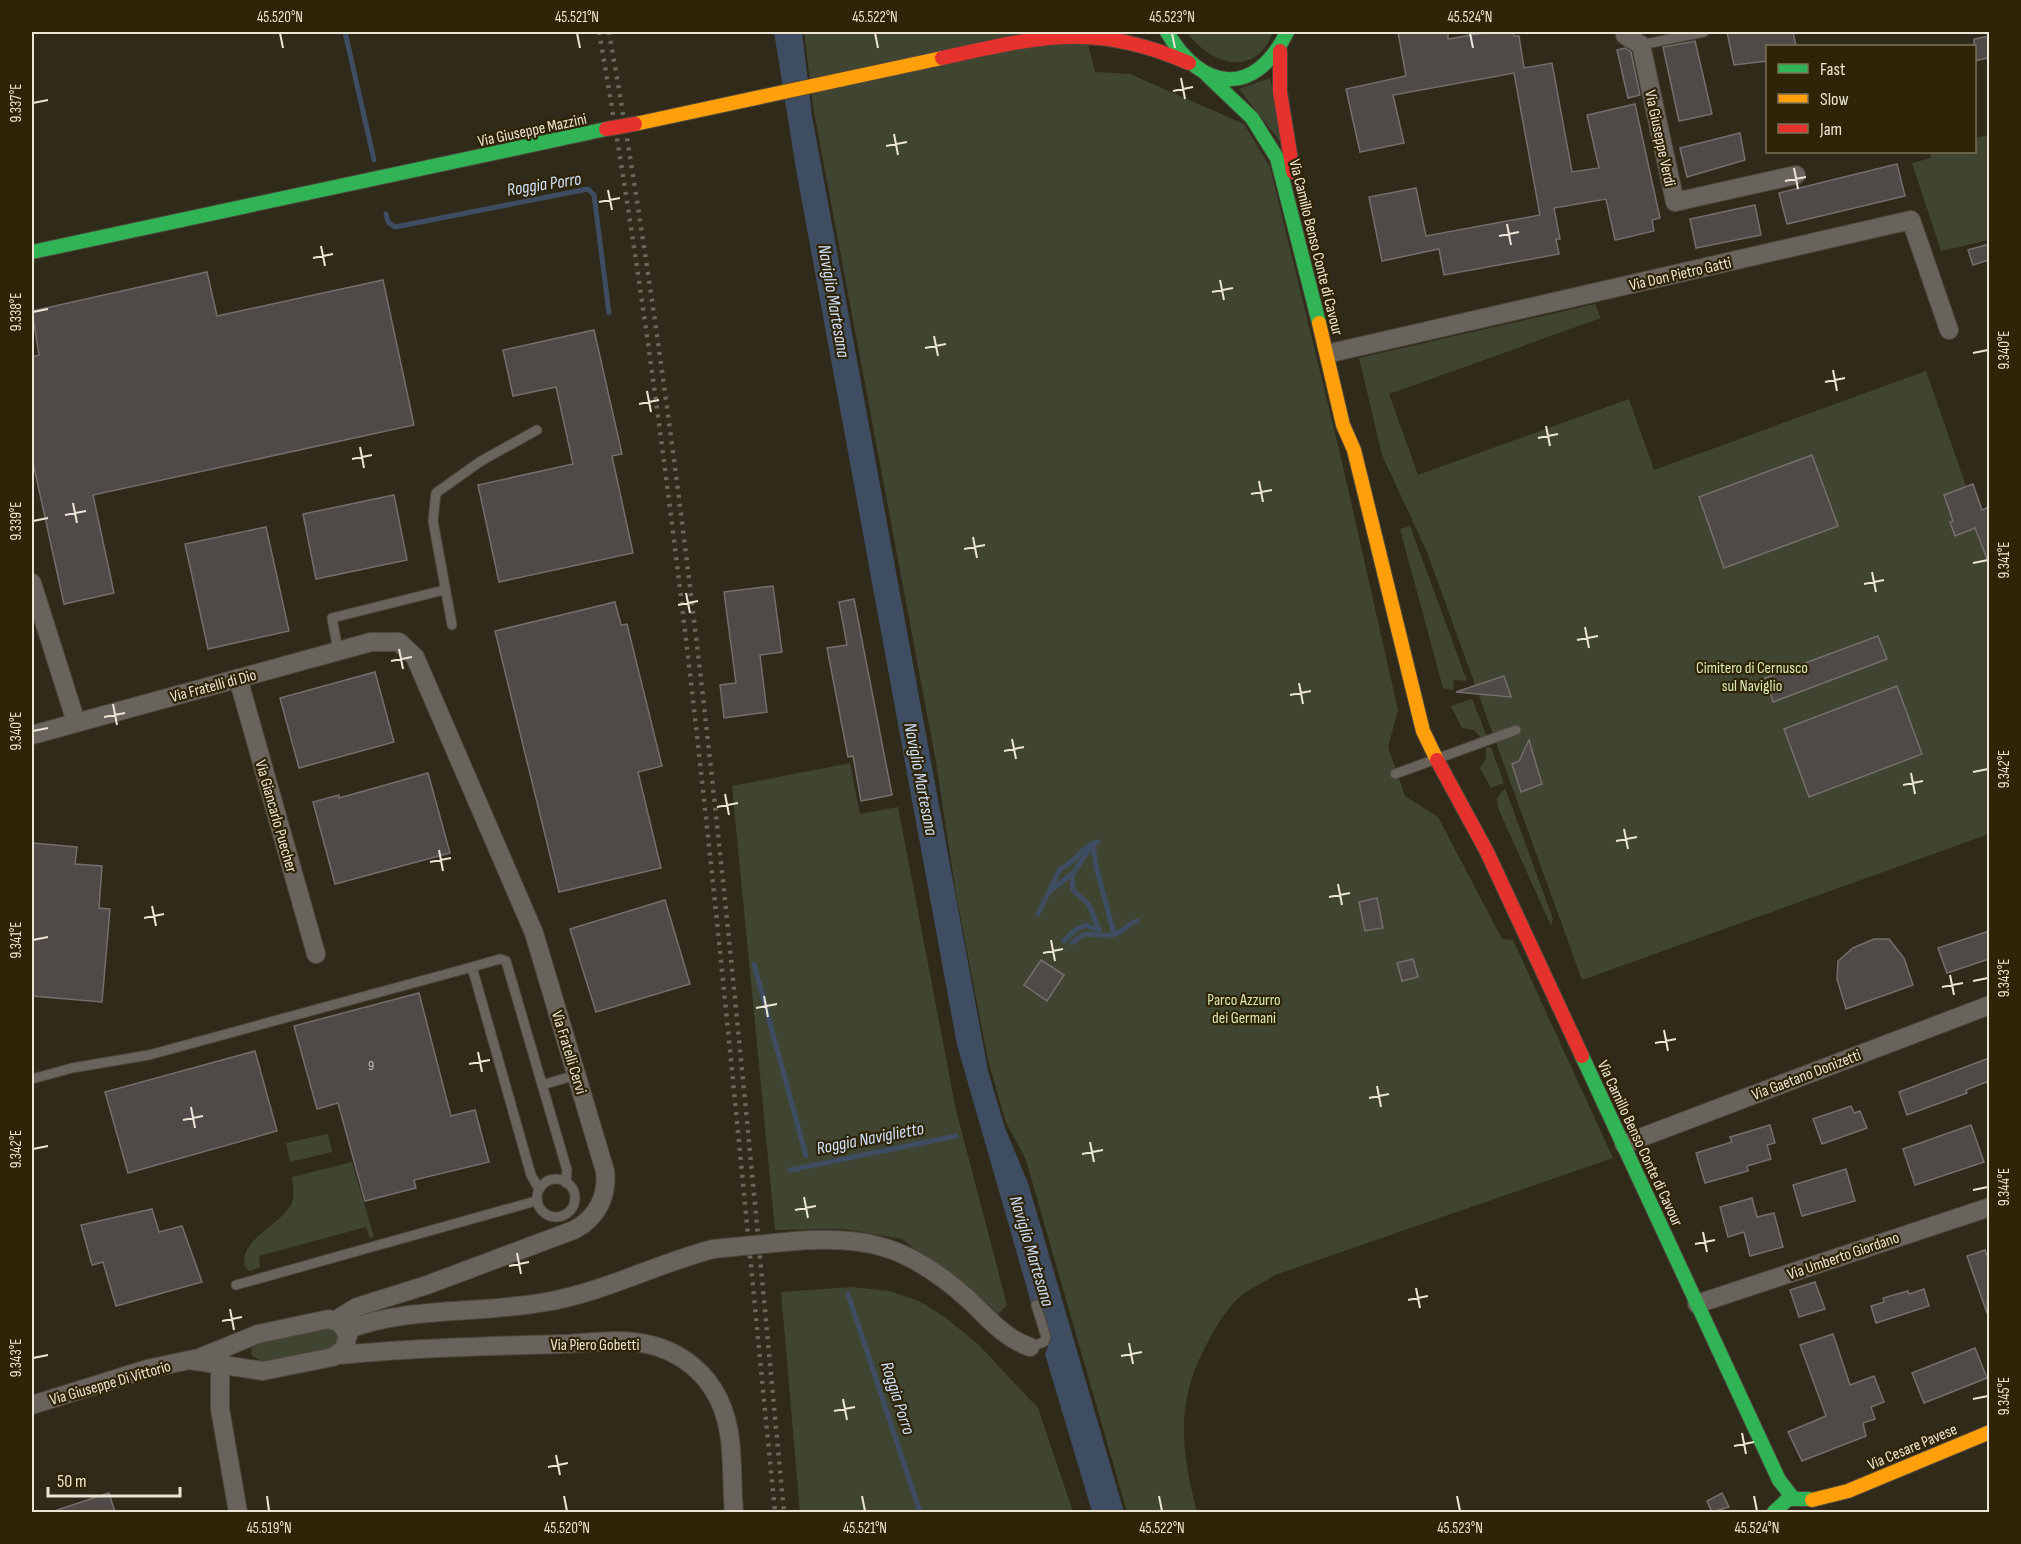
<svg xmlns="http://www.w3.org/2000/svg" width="2021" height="1544" font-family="'Sofia Sans Condensed',sans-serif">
<rect width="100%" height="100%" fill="#302a1a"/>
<g fill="#404532">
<path d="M804,32H1085L1095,72L1130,74L1244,124L1270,167L1339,449L1398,710L1388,747L1405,796L1438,817L1502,939L1513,940L1613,1158L1275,1275C1265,1282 1253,1287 1243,1294C1228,1306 1219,1322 1210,1338C1175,1399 1180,1447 1197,1512H1127L1026,1160L1005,1120L988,1060L956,894L936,762L814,112Z"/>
<path d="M1187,32H1273C1256,79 1210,65 1187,32Z"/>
<polygon points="1270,78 1286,149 1239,89"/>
<polygon points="1989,135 1989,240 1941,251 1912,163 1931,158 1930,152 1974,152 1975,138"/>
<polygon points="1595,304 1601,318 1389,394 1418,475 1629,399 1654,470 1926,371 1989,552 1989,834 1582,980 1427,552 1382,455 1359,358"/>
<polygon points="1410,526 1467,681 1454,680 1453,690 1443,688 1400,529"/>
<polygon points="1472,699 1487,737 1482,739 1474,730 1462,728 1451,706"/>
<polygon points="1491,747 1504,783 1491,788 1480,768 1486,758 1486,748"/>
<polygon points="850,763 860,814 898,807 956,1110 1007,1305 997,1315 902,1239 844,1229 775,1230 732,786"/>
<polygon points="1505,788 1553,919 1551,926 1498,808 1497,798"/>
<polygon points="328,1134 332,1152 290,1162 286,1143"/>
<path d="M352,1162L374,1237L370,1238L366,1227L259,1256L260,1267L250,1271L245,1267C238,1240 280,1225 291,1205C295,1196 293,1186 292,1177Z"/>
<polygon points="852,1287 890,1291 921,1302 946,1318 979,1345 1038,1408 1073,1512 800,1512 781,1292"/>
<polygon points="328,1326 339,1332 338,1342 331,1348 263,1362 252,1356 251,1350 255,1343"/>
</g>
<polygon fill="#3f4d62" points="774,32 802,32 812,116 988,1071 1005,1128 1028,1183 1124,1512 1092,1512 1045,1354 1051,1339 1040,1304 1032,1306 957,1045 796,169"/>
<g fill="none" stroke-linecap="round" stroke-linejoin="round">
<g stroke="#3f4d62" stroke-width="5">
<polyline points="345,32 374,160"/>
<polyline points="386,214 388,222 395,227 588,189 594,195 609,313"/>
<polyline points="1093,843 1096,866 1114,934"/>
<polyline points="1072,875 1073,890 1089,905 1099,930"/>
<polyline points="1049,892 1074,872 1092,845"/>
<path d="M1038,914L1060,869C1076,863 1082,845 1098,842"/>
<polyline points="1064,941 1075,930 1086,925 1099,930"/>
<path d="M1072,943L1085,934C1096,934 1107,938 1118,933C1126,930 1129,922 1137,921"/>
<polyline points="754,964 806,1156"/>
<polyline points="790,1170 956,1136"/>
<polyline points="848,1294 920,1512"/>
</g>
</g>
<g fill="#4f4947" stroke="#746e6c" stroke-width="1.5">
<polygon points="1398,32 1448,32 1448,39 1489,32 1513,32 1514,36 1519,36 1524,68 1552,63 1572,172 1599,168 1587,115 1635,104 1660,218 1652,220 1654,231 1615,240 1606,199 1554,208 1560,239 1556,239 1559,254 1444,275 1439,249 1382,261 1369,197 1416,188 1426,236 1540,215 1514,73 1393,95 1404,143 1360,152 1346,89 1406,76"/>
<polygon points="1727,32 1793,32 1796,46 1767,46 1767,61 1734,65"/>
<polygon points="1989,36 1989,58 1974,61 1974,39"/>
<polygon points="1695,41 1712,114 1679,121 1663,47"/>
<polygon points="1625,48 1631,52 1640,95 1628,98 1617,50"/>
<polygon points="1740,133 1745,160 1687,177 1680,148"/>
<polygon points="1897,164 1905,196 1787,224 1779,193"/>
<polygon points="1755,205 1761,235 1696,248 1690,219"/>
<polygon points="1989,244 1989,260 1973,265 1968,250"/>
<polygon points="207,272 217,316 383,280 414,425 93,495 114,593 64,604 32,458 32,357 39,355 32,311"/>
<polygon points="594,330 622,454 612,456 633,553 499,582 478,485 573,464 556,387 513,396 503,350"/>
<polygon points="1812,455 1838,526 1724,568 1699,497"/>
<polygon points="1973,484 1982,510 1989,507 1989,564 1975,528 1955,536 1950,522 1953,521 1944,495"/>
<polygon points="394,495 407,560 316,579 303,514"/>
<polygon points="266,527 289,631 208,649 185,544"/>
<polygon points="773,586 782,652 760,655 767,712 724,718 720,685 736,683 724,592"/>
<polygon points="854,599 892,795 861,801 853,756 848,757 827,648 847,645 839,602"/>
<polygon points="615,602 621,625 627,624 662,766 638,772 661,868 559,892 495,631"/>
<polygon points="1878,636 1887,659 1773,702 1765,678"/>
<polygon points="375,672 394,742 299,768 280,698"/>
<polygon points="1504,676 1511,697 1456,692"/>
<polygon points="1897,686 1922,754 1809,797 1784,729"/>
<polygon points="1529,740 1542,784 1521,792 1512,764 1519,761"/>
<polygon points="428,773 450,853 335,884 313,802 339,795 339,798"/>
<polygon points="32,843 77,847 75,864 102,866 99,908 110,909 102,1002 32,996"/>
<polygon points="1377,898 1383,928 1365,931 1359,902"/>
<polygon points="665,900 690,984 596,1012 570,929"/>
<polygon points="1989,931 1989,959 1947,973 1938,948"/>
<polygon points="1874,939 1889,939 1904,958 1913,985 1846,1009 1837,979 1838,961 1853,948"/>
<polygon points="1413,959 1418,977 1402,981 1397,963"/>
<polygon points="1041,960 1064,975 1047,1001 1024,985"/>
<polygon points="419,993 451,1116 475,1110 489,1162 414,1180 416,1188 365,1201 338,1103 317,1109 294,1026"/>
<polygon points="255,1051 277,1131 128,1173 105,1092"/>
<polygon points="1989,1058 1989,1081 1966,1090 1967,1093 1907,1115 1899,1092"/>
<polygon points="1851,1106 1854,1113 1860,1111 1867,1128 1822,1144 1813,1119"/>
<polygon points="1770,1125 1775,1143 1767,1145 1771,1159 1747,1166 1748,1171 1705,1183 1696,1153 1732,1142 1730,1137"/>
<polygon points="1971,1125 1984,1162 1915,1185 1903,1149"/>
<polygon points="1846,1169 1855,1201 1802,1216 1793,1185"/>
<polygon points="1752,1198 1757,1217 1774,1213 1783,1247 1750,1256 1744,1232 1728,1237 1720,1207"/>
<polygon points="152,1209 159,1232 182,1226 202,1282 116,1306 103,1262 92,1265 81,1225"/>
<polygon points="1985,1250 1989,1262 1987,1313 1967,1256"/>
<polygon points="1815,1282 1825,1309 1799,1317 1790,1290"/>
<polygon points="1924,1289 1929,1306 1876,1323 1871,1306 1884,1302 1883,1298 1908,1291 1909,1294"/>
<polygon points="1833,1334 1850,1385 1874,1376 1884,1402 1871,1407 1875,1419 1863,1423 1866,1436 1802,1461 1788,1432 1826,1416 1800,1345"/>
<polygon points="1975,1348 1987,1378 1924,1403 1912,1373"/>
<polygon points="109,1493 115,1512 57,1512 57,1510"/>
<polygon points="1722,1493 1729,1507 1712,1512 1707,1501"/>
</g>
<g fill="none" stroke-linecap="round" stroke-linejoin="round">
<defs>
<g id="lane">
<polyline points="1641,45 1704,32"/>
<polyline points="452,625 433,521 436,493 481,461 537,430"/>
<polyline points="338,651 332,618 444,590"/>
<polyline points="1395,774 1516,730"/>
<polyline points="472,967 500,959 506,961 567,1170 566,1183"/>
<polyline points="32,1079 72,1068 149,1055 472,967 531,1175 539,1189"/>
<polyline points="542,1085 576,1075"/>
<circle cx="556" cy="1198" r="19"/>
<polyline points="236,1285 536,1201"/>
<polyline points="1030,1347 1044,1342 1046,1337 1036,1305"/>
</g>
<g id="street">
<polyline points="1625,32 1625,35 1641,45 1675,202 1796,175"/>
<polyline points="1335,352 1911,220 1949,330"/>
<polyline points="32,583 76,722"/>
<polyline points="238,678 316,954"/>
<path d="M32,735L371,642H399L415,657L534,933L605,1171C608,1196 597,1218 574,1230L427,1285L357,1307L336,1320"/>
<polyline points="1624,1144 1990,1005"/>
<path d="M785,1242C864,1234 908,1245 968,1299C988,1318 1004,1338 1030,1347"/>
<polyline points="1697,1304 1990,1207"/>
<path d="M346,1330C409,1306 480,1314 546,1302C604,1292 656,1264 713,1249"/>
<polyline points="220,1355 220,1409 238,1512"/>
<path d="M338,1355C412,1348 486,1346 561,1344C589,1343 623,1337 651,1345C676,1351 699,1367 713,1389C737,1426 730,1471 734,1512"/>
<polyline points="32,1405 147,1369 199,1358 258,1334 329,1319 340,1323 348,1335 344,1349 333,1357 263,1371 189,1360"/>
</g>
<g id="fast">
<path d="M1167,32C1202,92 1255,98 1287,32"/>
<polyline points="1207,75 1252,118 1277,158 1319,323"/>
<polyline points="32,252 606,129"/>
<polyline points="1582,1056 1779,1480 1793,1498"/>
<polyline points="1774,1512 1788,1499 1809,1499"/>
</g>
<g id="slow">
<polyline points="635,124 942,58"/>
<polyline points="1319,323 1343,425 1354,450 1423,731 1437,760"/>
<polyline points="1812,1500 1848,1491 1990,1432"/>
</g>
<g id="jam">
<polyline points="1280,51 1280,92 1293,172"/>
<path d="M942,58C1038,37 1094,21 1189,63"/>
<polyline points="1437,760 1487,852 1582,1056"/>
</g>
</defs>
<use href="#lane" stroke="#4c473a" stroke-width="11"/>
<use href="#street" stroke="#4c473a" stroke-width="20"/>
<use href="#fast" stroke="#4c473a" stroke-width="16"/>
<use href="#slow" stroke="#4c473a" stroke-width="16"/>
<use href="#jam" stroke="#4c473a" stroke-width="16"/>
<use href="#lane" stroke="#69635d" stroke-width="9"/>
<use href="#street" stroke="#69635d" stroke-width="18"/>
<use href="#fast" stroke="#30b455" stroke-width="14"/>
<use href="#slow" stroke="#ff9f0a" stroke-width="14"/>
<use href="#jam" stroke="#e5322d" stroke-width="14"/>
<g stroke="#6b665c" stroke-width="4.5" stroke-dasharray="3 6" stroke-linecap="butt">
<path d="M599,32C685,522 726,1018 775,1512"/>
<path d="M609,32C695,521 737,1018 784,1512"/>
</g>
<defs>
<polyline id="street-bridge" points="713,1249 785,1242"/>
<polyline id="jam-bridge" points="606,129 635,124"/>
</defs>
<use href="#street-bridge" stroke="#4c473a" stroke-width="20" stroke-linecap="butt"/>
<use href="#jam-bridge" stroke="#4c473a" stroke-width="16" stroke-linecap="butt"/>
<use href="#street-bridge" stroke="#69635d" stroke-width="18"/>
<use href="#jam-bridge" stroke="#e5322d" stroke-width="14"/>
</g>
<path fill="none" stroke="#ece5d5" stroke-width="2" d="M280,33L283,48M577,33L580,48M875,33L878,48M1172,33L1175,48M1470,33L1473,48M1181,78L1185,99M1173,91L1193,87M33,103L48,100M894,134L898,155M886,146L907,142M1794,168L1798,189M1785,181L1806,177M608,190L612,210M599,202L620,198M1507,224L1511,245M1499,236L1519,232M321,246L325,266M313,258L333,254M1220,280L1224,300M1212,292L1233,288M33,312L48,309M934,336L938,356M925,348L946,344M1973,353L1988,350M1833,370L1837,391M1825,382L1845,378M647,391L651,412M639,404L659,400M1546,426L1550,446M1538,438L1558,434M360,447L364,468M352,459L372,455M1259,481L1263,502M1251,494L1272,490M73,503L77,523M65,515L86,511M33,521L48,518M973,537L977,558M964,549L985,545M1973,563L1988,560M1872,572L1876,592M1864,584L1884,580M686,593L690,613M678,605L698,601M1585,627L1589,648M1577,640L1598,636M399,649L403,669M391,661L412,657M1299,683L1303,704M1290,695L1311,691M113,704L117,725M104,717L125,713M33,731L48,728M1012,739L1016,759M1004,751L1024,747M1973,772L1988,769M1911,773L1915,794M1903,785L1923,781M725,794L729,815M717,807L738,803M1624,829L1628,849M1616,841L1637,837M439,850L443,871M430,862L451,858M1338,884L1342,905M1329,897L1350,893M152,906L156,926M144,918L164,914M33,940L48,937M1051,940L1055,961M1043,953L1063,949M1950,975L1954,995M1973,981L1988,978M1942,987L1963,983M764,996L768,1017M756,1008L777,1004M1664,1030L1668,1051M1655,1043L1676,1039M478,1052L482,1072M469,1064L490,1060M1377,1086L1381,1107M1369,1098L1389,1094M191,1107L195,1128M183,1120L203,1116M1090,1142L1094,1162M33,1149L48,1146M1082,1154L1103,1150M1973,1190L1988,1187M804,1197L808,1218M795,1210L816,1206M1703,1232L1707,1252M1695,1244L1715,1240M517,1253L521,1274M509,1266L529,1262M1416,1288L1420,1308M1408,1300L1428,1296M230,1309L234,1330M222,1321L242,1317M1129,1343L1133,1364M1121,1356L1142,1352M33,1358L48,1355M843,1399L847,1420M1973,1399L1988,1396M834,1411L855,1407M1742,1433L1746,1454M1734,1446L1754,1442M556,1455L560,1475M548,1467L568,1463M267,1496L269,1511M564,1496L567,1511M862,1496L865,1511M1159,1496L1162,1511M1457,1496L1460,1511M1754,1496L1757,1511"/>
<g text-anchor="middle" stroke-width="4.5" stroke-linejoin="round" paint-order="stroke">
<g font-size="14" fill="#c5beb2">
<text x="371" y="1070">9</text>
</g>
<g font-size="16" fill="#ece5d5" stroke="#2f2406">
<text transform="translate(532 129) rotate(-12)" y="6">Via Giuseppe Mazzini</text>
<text transform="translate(1661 138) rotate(78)" y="6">Via Giuseppe Verdi</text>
<text transform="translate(1317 247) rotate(76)" y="6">Via Camillo Benso Conte di Cavour</text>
<text transform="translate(1680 273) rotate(-13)" y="6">Via Don Pietro Gatti</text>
<text transform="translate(213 685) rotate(-15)" y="6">Via Fratelli di Dio</text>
<text transform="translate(277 816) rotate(74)" y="6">Via Giancarlo Puecher</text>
<text transform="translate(570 1052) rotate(73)" y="6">Via Fratelli Cervi</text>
<text transform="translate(1806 1074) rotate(-21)" y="6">Via Gaetano Donizetti</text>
<text transform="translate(1641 1143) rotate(65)" y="6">Via Camillo Benso Conte di Cavour</text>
<text transform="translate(1843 1255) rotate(-19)" y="6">Via Umberto Giordano</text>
<text x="595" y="1350">Via Piero Gobetti</text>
<text transform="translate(110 1382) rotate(-16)" y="6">Via Giuseppe Di Vittorio</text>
<text transform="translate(1912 1446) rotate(-23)" y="6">Via Cesare Pavese</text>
</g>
<g font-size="16" fill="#d9ebb4" stroke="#2f2406">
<text x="1752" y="673">Cimitero di Cernusco<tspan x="1752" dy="18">sul Naviglio</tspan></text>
<text x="1244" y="1005">Parco Azzurro<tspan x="1244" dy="18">dei Germani</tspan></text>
</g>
<g font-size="18" font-style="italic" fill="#cee1fe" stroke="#2f2406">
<text transform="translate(544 184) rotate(-9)" y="6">Roggia Porro</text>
<text transform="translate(834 301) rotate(80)" y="6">Naviglio Martesana</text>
<text transform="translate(921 779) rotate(79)" y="6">Naviglio Martesana</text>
<text transform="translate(870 1138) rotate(-11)" y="6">Roggia Naviglietto</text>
<text transform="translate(1032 1251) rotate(73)" y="6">Naviglio Martesana</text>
<text transform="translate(898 1398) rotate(72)" y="6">Roggia Porro</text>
</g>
</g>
<rect width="2021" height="1544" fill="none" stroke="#2f2406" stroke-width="66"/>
<rect x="1766" y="45" width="210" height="108" fill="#2f2406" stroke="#7b7159" stroke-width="1.5"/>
<rect x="1778" y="64" width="30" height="9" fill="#30b455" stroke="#7b7159" stroke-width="1.5"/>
<text x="1820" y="75" font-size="18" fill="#ece5d5">Fast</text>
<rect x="1778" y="94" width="30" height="9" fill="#ff9f0a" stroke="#7b7159" stroke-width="1.5"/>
<text x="1820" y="105" font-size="18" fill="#ece5d5">Slow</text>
<rect x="1778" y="124" width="30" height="9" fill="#e5322d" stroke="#7b7159" stroke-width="1.5"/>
<text x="1820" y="135" font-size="18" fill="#ece5d5">Jam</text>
<path d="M48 1487v9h132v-9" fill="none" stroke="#ece5d5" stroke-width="3"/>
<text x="57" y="1487" font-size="18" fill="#ece5d5" stroke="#2f2406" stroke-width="4.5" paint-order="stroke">50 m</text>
<rect x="33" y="33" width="1955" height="1478" fill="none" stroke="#ece5d5" stroke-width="2"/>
<g font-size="15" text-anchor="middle" fill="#ece5d5">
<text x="280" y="22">45.520°N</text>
<text x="577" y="22">45.521°N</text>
<text x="875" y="22">45.522°N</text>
<text x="1172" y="22">45.523°N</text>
<text x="1470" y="22">45.524°N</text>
<text transform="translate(16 103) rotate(-90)" y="5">9.337°E</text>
<text transform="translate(16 312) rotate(-90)" y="5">9.338°E</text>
<text transform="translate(2004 350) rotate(-90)" y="5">9.340°E</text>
<text transform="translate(16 521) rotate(-90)" y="5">9.339°E</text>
<text transform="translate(2004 560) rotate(-90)" y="5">9.341°E</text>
<text transform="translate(16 731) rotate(-90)" y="5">9.340°E</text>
<text transform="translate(2004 769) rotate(-90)" y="5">9.342°E</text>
<text transform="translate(16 940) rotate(-90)" y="5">9.341°E</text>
<text transform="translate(2004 978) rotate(-90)" y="5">9.343°E</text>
<text transform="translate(16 1149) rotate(-90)" y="5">9.342°E</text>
<text transform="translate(2004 1187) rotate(-90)" y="5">9.344°E</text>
<text transform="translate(16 1358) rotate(-90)" y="5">9.343°E</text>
<text transform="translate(2004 1396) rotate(-90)" y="5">9.345°E</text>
<text x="269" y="1533">45.519°N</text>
<text x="567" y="1533">45.520°N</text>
<text x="865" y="1533">45.521°N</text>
<text x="1162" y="1533">45.522°N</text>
<text x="1460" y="1533">45.523°N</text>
<text x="1757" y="1533">45.524°N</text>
</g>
</svg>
